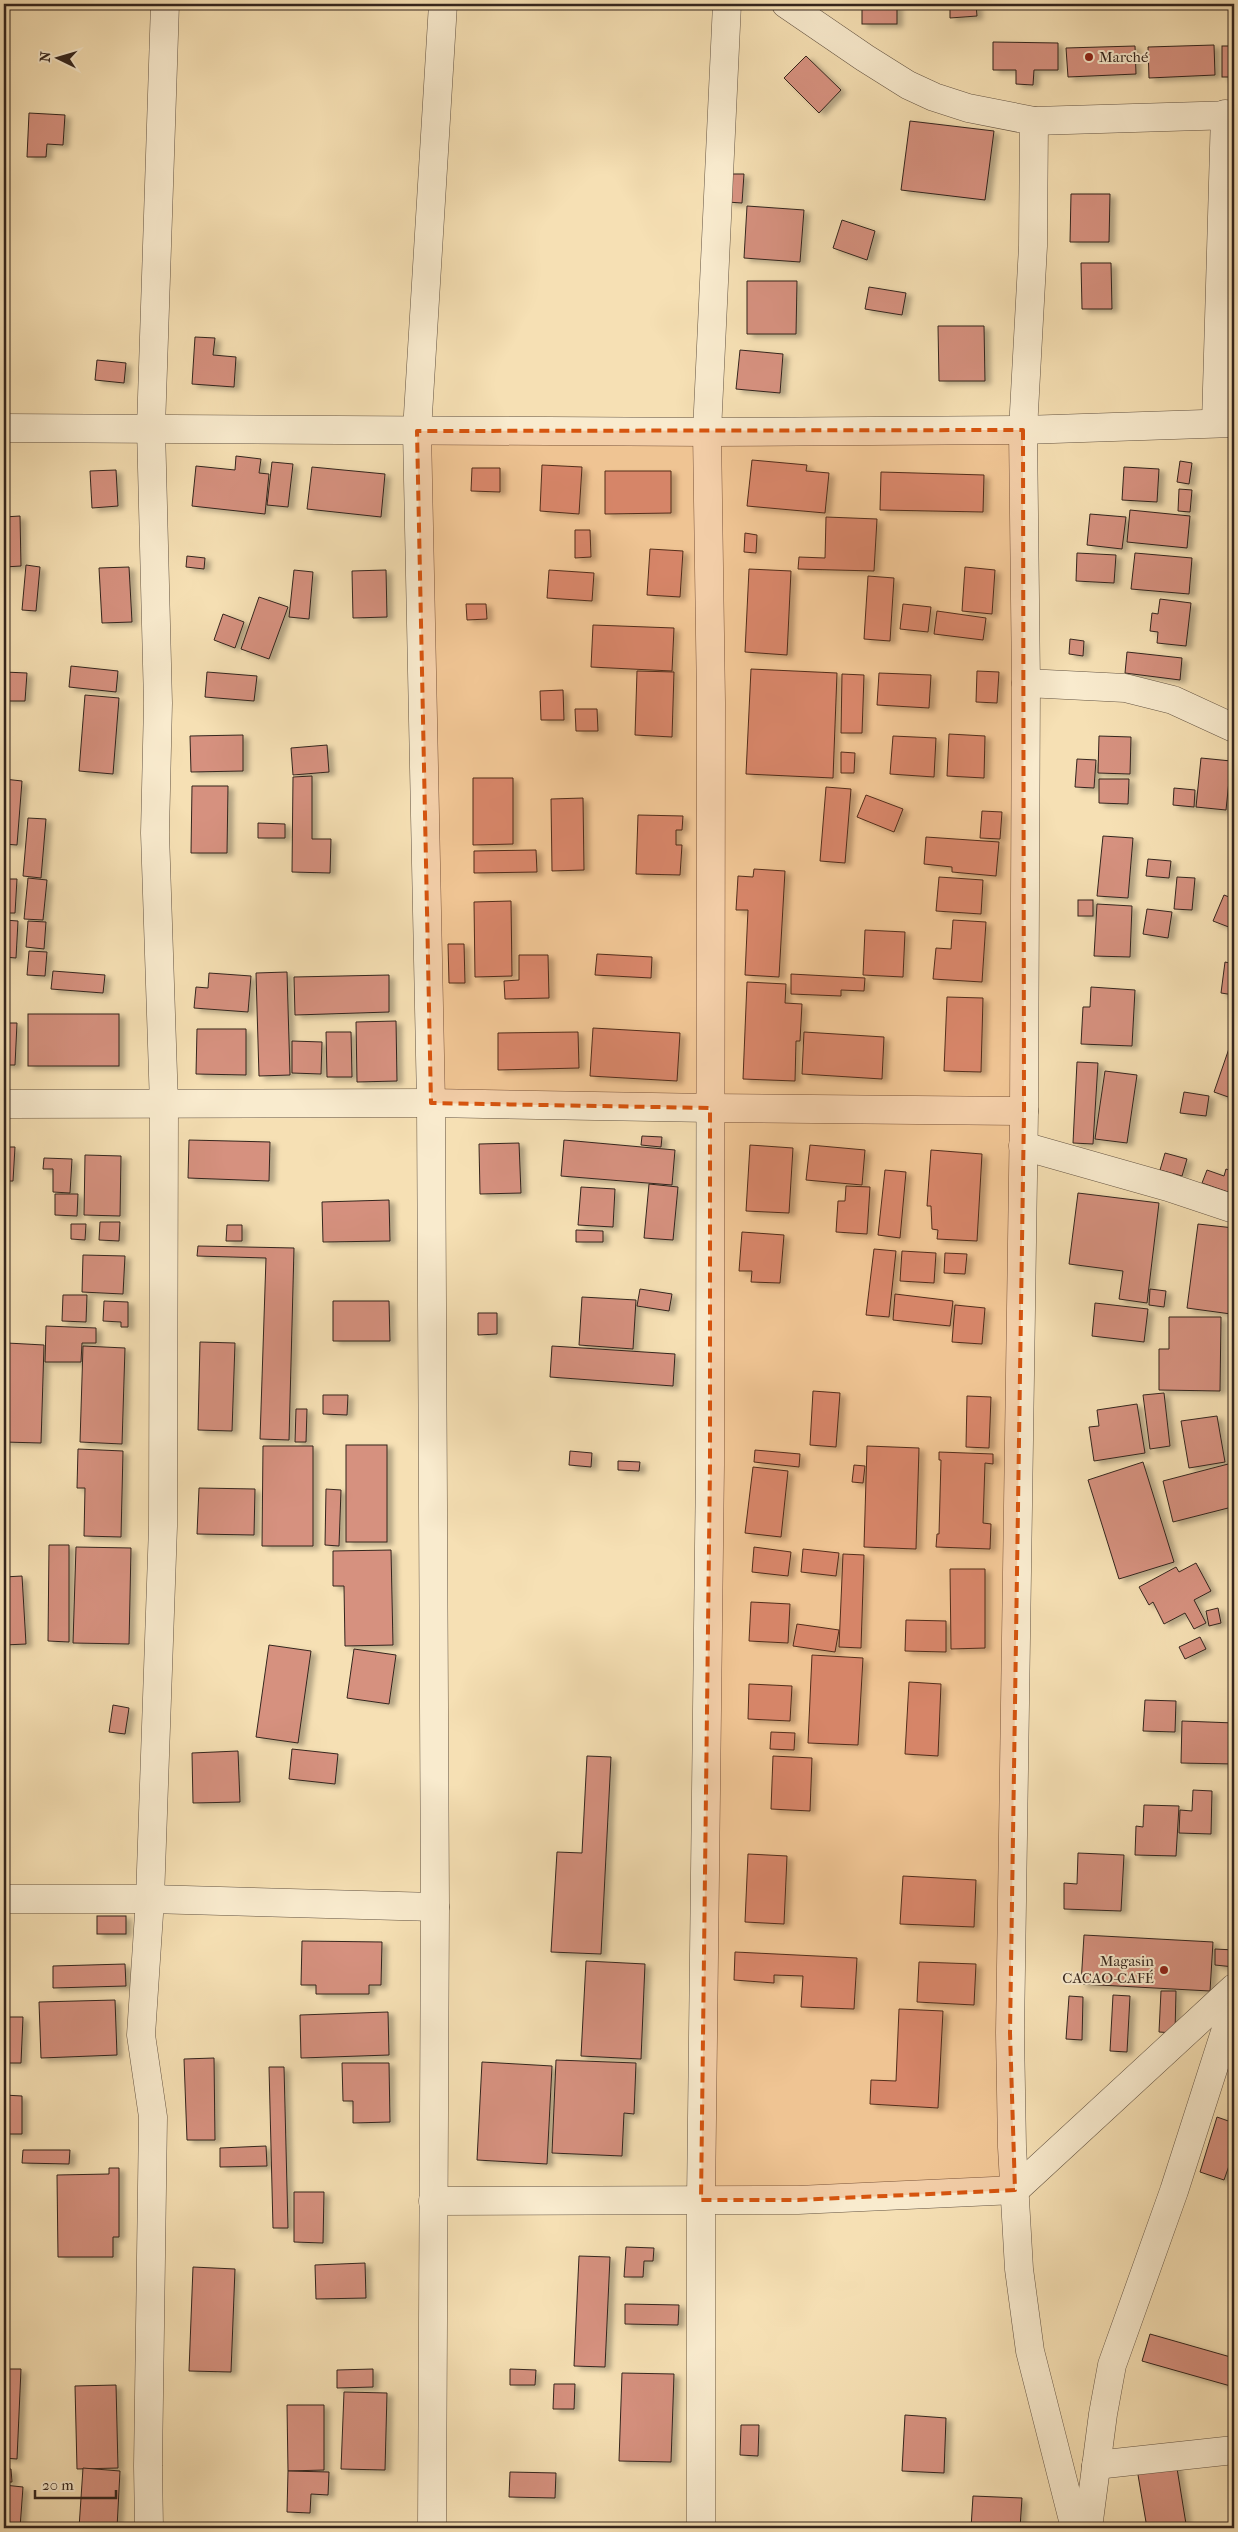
<svg xmlns="http://www.w3.org/2000/svg" width="1238" height="2532" font-family="'IM FELL French Canon',serif">
<defs>
<filter id="shadow"><feDropShadow dx="5.5" dy="3" stdDeviation="2.5" flood-color="#0004"/></filter>
</defs>
<rect width="100%" height="100%" fill="#f6e0b4"/>
<filter id="stains"><feTurbulence type="fractalNoise" baseFrequency=".004" numOctaves="4"/><feColorMatrix values="0 0 0 0 .2 0 0 0 0 .09 0 0 0 0 .02 0 0 0 .5 -.17"/></filter>
<radialGradient id="worn" r=".72"><stop offset=".6" stop-color="#630" stop-opacity="0"/><stop offset="1" stop-color="#630" stop-opacity=".3"/></radialGradient>
<g fill="#d6917f" stroke="#34251d" filter="url(#shadow)">
<rect x="862" y="4" width="35" height="20"/>
<polygon points="950,4 976,4 977,16 950,18"/>
<polygon points="993,42 1058,43 1058,70 1034,70 1033,85 1016,84 1016,70 993,70"/>
<polygon points="1214,45 1215,75 1149,78 1148,47"/>
<polygon points="1135,46 1136,74 1068,77 1066,48"/>
<rect x="1222" y="46" width="12" height="31"/>
<polygon points="806,56 841,90 819,113 784,78"/>
<polygon points="29,113 65,115 63,145 47,144 46,157 27,157"/>
<polygon points="910,121 994,131 985,200 901,190"/>
<polygon points="728,174 744,174 742,203 727,202"/>
<polygon points="1071,194 1110,194 1109,242 1070,242"/>
<polygon points="747,206 804,210 800,262 744,258"/>
<polygon points="842,220 875,231 867,260 833,248"/>
<polygon points="1081,263 1111,263 1112,309 1082,309"/>
<polygon points="747,281 797,281 796,334 747,334"/>
<polygon points="869,287 906,293 902,315 865,309"/>
<polygon points="938,326 984,326 985,381 939,381"/>
<polygon points="195,337 215,338 213,355 236,357 234,387 192,384"/>
<polygon points="740,350 783,354 780,393 736,389"/>
<polygon points="97,360 126,363 124,383 95,380"/>
<polygon points="236,456 261,459 259,473 269,474 265,514 192,506 196,466 235,470"/>
<polygon points="752,460 807,465 806,471 829,473 825,513 747,506"/>
<polygon points="1180,461 1192,463 1189,484 1177,482"/>
<polygon points="272,462 293,464 288,507 267,505"/>
<polygon points="542,465 582,467 579,514 540,511"/>
<polygon points="312,467 385,474 381,517 307,509"/>
<polygon points="1124,467 1159,469 1157,502 1122,500"/>
<polygon points="472,468 500,468 500,492 471,491"/>
<polygon points="116,470 118,506 92,508 90,471"/>
<polygon points="605,471 671,471 671,513 605,514"/>
<polygon points="881,472 984,475 983,512 880,510"/>
<polygon points="1179,489 1192,490 1190,512 1178,511"/>
<polygon points="1130,510 1190,516 1187,548 1127,542"/>
<polygon points="1090,514 1126,517 1122,549 1087,545"/>
<polygon points="20,516 21,566 4,567 4,517"/>
<polygon points="826,517 877,519 874,571 798,569 799,557 825,558"/>
<polygon points="575,530 590,530 591,557 575,558"/>
<polygon points="745,533 757,535 756,553 744,552"/>
<polygon points="650,549 683,551 680,597 647,595"/>
<polygon points="1077,553 1116,555 1114,583 1076,581"/>
<polygon points="1135,553 1192,558 1189,594 1131,589"/>
<polygon points="187,556 205,558 204,569 186,567"/>
<polygon points="26,565 40,567 36,611 22,610"/>
<polygon points="129,567 132,622 102,623 99,568"/>
<polygon points="965,567 995,570 992,614 962,611"/>
<polygon points="749,569 791,571 787,655 745,652"/>
<polygon points="294,570 313,572 309,619 289,617"/>
<polygon points="386,570 387,617 353,618 352,571"/>
<polygon points="549,570 594,573 592,601 547,598"/>
<polygon points="868,576 894,578 890,641 864,639"/>
<polygon points="259,597 288,607 269,659 241,649"/>
<polygon points="1160,599 1191,603 1186,646 1157,643 1158,632 1150,631 1152,613 1158,614"/>
<polygon points="1232,602 1234,602 1234,690 1233,690"/>
<polygon points="466,604 486,604 487,619 467,620"/>
<polygon points="903,604 931,607 928,632 900,629"/>
<polygon points="937,611 986,618 983,640 934,634"/>
<polygon points="223,614 244,622 235,648 214,640"/>
<polygon points="593,625 674,628 672,671 591,667"/>
<polygon points="1070,639 1084,641 1083,656 1069,654"/>
<polygon points="1127,652 1182,658 1180,680 1125,673"/>
<polygon points="71,666 118,671 116,692 69,687"/>
<polygon points="751,669 837,673 833,778 746,774"/>
<polygon points="637,671 674,672 672,737 635,735"/>
<polygon points="977,671 999,672 997,703 976,702"/>
<polygon points="4,672 27,673 25,701 4,701"/>
<polygon points="207,672 257,676 254,701 205,697"/>
<polygon points="879,673 931,675 929,708 877,705"/>
<polygon points="842,674 864,675 862,733 841,733"/>
<polygon points="563,690 564,720 541,720 540,691"/>
<polygon points="85,695 119,698 113,774 79,771"/>
<polygon points="575,709 597,709 598,731 576,731"/>
<polygon points="949,734 985,736 984,778 947,776"/>
<polygon points="243,735 243,771 191,772 190,736"/>
<polygon points="893,736 936,738 934,777 890,774"/>
<polygon points="1099,736 1131,737 1130,774 1098,773"/>
<polygon points="327,745 329,772 293,775 291,748"/>
<polygon points="841,752 855,753 854,773 841,773"/>
<polygon points="1201,758 1231,761 1226,810 1196,807"/>
<polygon points="1077,759 1096,760 1094,788 1075,787"/>
<polygon points="312,776 312,839 331,839 330,873 292,872 293,777"/>
<polygon points="473,778 513,778 513,844 473,845"/>
<polygon points="4,779 22,781 17,845 4,844"/>
<polygon points="1099,779 1129,779 1128,804 1099,803"/>
<polygon points="192,786 228,786 227,853 191,853"/>
<polygon points="826,787 851,789 845,863 820,861"/>
<polygon points="1174,788 1195,790 1194,807 1173,805"/>
<polygon points="866,795 903,809 894,832 857,817"/>
<polygon points="583,798 584,870 552,871 551,799"/>
<polygon points="982,811 1002,812 1000,839 980,838"/>
<polygon points="638,815 683,816 682,830 676,830 676,845 682,845 680,875 636,874"/>
<polygon points="28,818 46,819 41,878 23,876"/>
<polygon points="258,823 285,824 285,838 258,838"/>
<polygon points="1103,836 1133,838 1128,898 1097,896"/>
<polygon points="926,837 999,842 996,876 952,872 952,867 924,864"/>
<polygon points="536,850 537,872 474,873 474,851"/>
<polygon points="1148,859 1171,861 1169,878 1146,876"/>
<polygon points="754,869 785,871 779,977 745,975 748,910 736,910 738,876 753,877"/>
<polygon points="939,877 983,880 981,914 936,911"/>
<polygon points="1177,877 1195,878 1192,910 1174,909"/>
<polygon points="28,878 47,880 43,920 24,919"/>
<polygon points="4,879 17,879 15,913 4,913"/>
<polygon points="1224,895 1234,899 1234,929 1213,921"/>
<rect x="1078" y="900" width="15" height="16"/>
<polygon points="511,901 512,976 475,977 474,902"/>
<polygon points="1097,904 1132,906 1130,957 1094,956"/>
<polygon points="1147,909 1172,912 1168,938 1143,934"/>
<polygon points="4,920 18,921 16,958 4,957"/>
<polygon points="953,920 986,922 982,982 933,979 936,948 951,949"/>
<polygon points="28,921 46,922 44,949 26,947"/>
<polygon points="865,930 905,932 903,977 863,975"/>
<polygon points="448,944 464,944 465,983 449,983"/>
<polygon points="29,951 47,952 45,976 27,975"/>
<polygon points="597,954 652,957 651,978 595,975"/>
<polygon points="519,955 548,955 549,998 505,999 504,981 519,980"/>
<polygon points="1225,962 1234,964 1234,995 1221,993"/>
<polygon points="53,971 105,975 103,993 51,989"/>
<polygon points="287,972 290,1075 259,1076 256,973"/>
<polygon points="209,973 251,976 248,1012 194,1008 196,987 208,988"/>
<polygon points="791,974 865,978 864,991 841,990 841,996 791,994"/>
<polygon points="389,975 389,1012 295,1015 294,977"/>
<polygon points="747,982 786,984 785,1003 802,1004 800,1041 796,1041 795,1081 743,1079"/>
<polygon points="1091,987 1135,990 1132,1046 1081,1044 1083,1007 1090,1007"/>
<polygon points="947,997 983,998 981,1072 944,1071"/>
<rect x="28" y="1014" width="91" height="52"/>
<polygon points="396,1021 397,1081 357,1082 356,1022"/>
<polygon points="4,1023 17,1023 15,1065 4,1065"/>
<polygon points="593,1028 680,1033 677,1081 590,1076"/>
<polygon points="197,1029 246,1029 246,1075 196,1074"/>
<polygon points="326,1032 351,1032 352,1077 327,1077"/>
<polygon points="578,1032 579,1068 498,1070 498,1033"/>
<polygon points="804,1032 884,1037 882,1079 802,1074"/>
<polygon points="1234,1034 1234,1099 1214,1092"/>
<polygon points="292,1041 322,1042 321,1074 292,1073"/>
<polygon points="1077,1062 1098,1063 1093,1144 1073,1143"/>
<polygon points="1105,1071 1137,1075 1127,1143 1095,1139"/>
<polygon points="1184,1092 1209,1096 1206,1116 1180,1113"/>
<polygon points="642,1136 662,1137 661,1147 641,1145"/>
<polygon points="189,1140 270,1142 269,1181 188,1178"/>
<polygon points="564,1140 675,1150 672,1185 561,1176"/>
<polygon points="519,1143 521,1193 480,1194 479,1144"/>
<polygon points="750,1145 793,1148 789,1213 746,1211"/>
<polygon points="810,1145 865,1150 862,1185 806,1180"/>
<polygon points="4,1147 15,1147 13,1181 4,1181"/>
<polygon points="931,1150 982,1154 977,1241 937,1239 938,1230 932,1229 931,1206 927,1206"/>
<polygon points="1165,1153 1187,1159 1182,1176 1160,1170"/>
<polygon points="85,1155 121,1156 120,1216 84,1215"/>
<polygon points="44,1158 72,1159 70,1193 53,1192 53,1169 43,1169"/>
<polygon points="1226,1169 1234,1172 1234,1194 1202,1183 1207,1170 1224,1176"/>
<polygon points="885,1170 906,1172 900,1238 878,1235"/>
<polygon points="649,1184 678,1187 673,1240 644,1238"/>
<polygon points="846,1186 870,1187 867,1234 836,1232 838,1201 845,1201"/>
<polygon points="581,1187 615,1189 613,1227 578,1225"/>
<polygon points="1078,1193 1159,1203 1147,1303 1119,1299 1123,1271 1069,1264"/>
<polygon points="55,1194 78,1194 77,1216 55,1215"/>
<polygon points="389,1200 390,1241 323,1242 322,1202"/>
<polygon points="100,1222 120,1222 119,1241 99,1240"/>
<polygon points="71,1224 86,1224 85,1240 71,1239"/>
<polygon points="1198,1224 1234,1228 1234,1287 1231,1314 1187,1308"/>
<polygon points="227,1225 242,1225 242,1241 226,1241"/>
<polygon points="576,1230 603,1231 603,1242 576,1242"/>
<polygon points="742,1232 784,1235 780,1283 751,1282 752,1271 739,1271"/>
<polygon points="198,1246 294,1248 289,1440 260,1439 266,1258 197,1256"/>
<polygon points="874,1249 896,1251 889,1317 866,1315"/>
<polygon points="902,1251 936,1253 934,1283 900,1281"/>
<polygon points="945,1253 967,1254 965,1274 944,1273"/>
<polygon points="83,1255 125,1256 123,1294 82,1292"/>
<polygon points="640,1289 672,1294 669,1311 637,1306"/>
<polygon points="1150,1289 1166,1291 1164,1307 1149,1305"/>
<polygon points="895,1294 953,1301 950,1326 893,1320"/>
<polygon points="63,1295 87,1295 86,1322 62,1321"/>
<polygon points="582,1297 636,1300 633,1349 579,1345"/>
<polygon points="104,1301 128,1302 128,1327 121,1327 121,1322 103,1321"/>
<polygon points="333,1301 389,1301 390,1341 333,1341"/>
<polygon points="1095,1303 1148,1309 1144,1342 1092,1336"/>
<polygon points="955,1305 985,1308 982,1344 952,1342"/>
<polygon points="478,1313 497,1313 497,1334 478,1335"/>
<polygon points="1169,1317 1221,1317 1220,1391 1159,1390 1159,1349 1169,1349"/>
<polygon points="46,1326 96,1328 96,1343 82,1343 81,1362 45,1362"/>
<polygon points="200,1342 235,1343 232,1431 198,1430"/>
<polygon points="7,1343 44,1345 41,1443 4,1442"/>
<polygon points="83,1346 125,1348 122,1444 80,1442"/>
<polygon points="552,1346 675,1354 673,1386 550,1377"/>
<polygon points="813,1391 840,1393 836,1447 810,1445"/>
<polygon points="1164,1393 1170,1446 1150,1449 1143,1395"/>
<polygon points="323,1395 348,1395 347,1415 323,1414"/>
<polygon points="967,1396 991,1397 989,1448 966,1447"/>
<polygon points="1137,1404 1145,1453 1094,1461 1089,1427 1099,1426 1097,1410"/>
<polygon points="296,1409 307,1409 306,1442 295,1442"/>
<polygon points="1217,1416 1225,1462 1189,1468 1181,1421"/>
<rect x="346" y="1445" width="41" height="97"/>
<polygon points="263,1446 313,1446 313,1546 262,1546"/>
<polygon points="867,1446 919,1448 916,1549 864,1547"/>
<polygon points="78,1449 123,1451 121,1537 84,1536 85,1488 77,1488"/>
<polygon points="755,1450 800,1454 799,1467 754,1462"/>
<polygon points="570,1451 592,1453 591,1467 569,1465"/>
<polygon points="939,1452 993,1454 993,1464 985,1463 983,1523 991,1524 990,1549 936,1547 937,1534 939,1534 941,1460 939,1460"/>
<polygon points="618,1461 640,1462 639,1471 618,1470"/>
<polygon points="1143,1462 1174,1562 1119,1579 1088,1480"/>
<polygon points="1232,1463 1234,1473 1234,1498 1230,1499 1232,1507 1173,1522 1163,1481"/>
<polygon points="854,1465 865,1466 863,1483 852,1482"/>
<polygon points="753,1467 788,1471 781,1537 745,1533"/>
<polygon points="199,1488 255,1489 254,1535 197,1534"/>
<polygon points="326,1489 341,1490 339,1546 325,1545"/>
<polygon points="49,1545 69,1545 69,1642 48,1641"/>
<polygon points="76,1547 131,1548 129,1644 73,1643"/>
<polygon points="754,1547 791,1552 788,1576 752,1572"/>
<polygon points="803,1549 839,1553 836,1576 801,1572"/>
<polygon points="391,1550 393,1645 345,1646 344,1586 333,1586 333,1551"/>
<polygon points="843,1554 864,1555 861,1648 839,1647"/>
<polygon points="1196,1563 1211,1591 1194,1600 1206,1623 1194,1629 1185,1613 1164,1624 1153,1602 1149,1605 1139,1587 1176,1567 1179,1572"/>
<polygon points="950,1569 985,1569 985,1648 951,1649"/>
<polygon points="22,1576 26,1644 4,1645 4,1577"/>
<polygon points="751,1602 790,1604 788,1643 749,1641"/>
<polygon points="1218,1608 1221,1623 1209,1626 1206,1611"/>
<polygon points="906,1620 946,1621 946,1652 905,1651"/>
<polygon points="797,1624 839,1630 835,1652 793,1646"/>
<polygon points="1200,1637 1206,1649 1185,1659 1179,1647"/>
<polygon points="269,1645 311,1651 298,1743 256,1737"/>
<polygon points="354,1649 396,1655 389,1704 347,1698"/>
<polygon points="812,1655 863,1658 858,1745 808,1743"/>
<polygon points="909,1682 941,1684 938,1756 905,1754"/>
<polygon points="749,1684 792,1686 790,1721 748,1719"/>
<polygon points="1145,1700 1176,1701 1175,1732 1143,1731"/>
<polygon points="113,1705 129,1708 125,1734 109,1732"/>
<polygon points="1182,1721 1234,1723 1234,1764 1181,1763"/>
<polygon points="771,1732 795,1733 794,1750 770,1749"/>
<polygon points="292,1749 338,1754 335,1784 289,1779"/>
<polygon points="238,1751 240,1802 193,1803 192,1753"/>
<polygon points="587,1756 611,1757 601,1954 551,1952 557,1852 582,1853"/>
<polygon points="773,1756 812,1758 810,1811 771,1809"/>
<polygon points="1193,1790 1212,1791 1211,1834 1179,1833 1180,1810 1192,1811"/>
<polygon points="1144,1805 1179,1806 1176,1856 1135,1855 1136,1826 1143,1827"/>
<polygon points="1078,1853 1124,1855 1121,1911 1064,1909 1064,1883 1077,1884"/>
<polygon points="748,1854 787,1856 784,1924 745,1922"/>
<polygon points="903,1876 976,1880 974,1927 900,1924"/>
<rect x="97" y="1916" width="29" height="18"/>
<polygon points="1084,1935 1213,1942 1210,1991 1081,1984"/>
<polygon points="302,1941 382,1942 381,1985 369,1985 369,1994 316,1994 316,1985 301,1985"/>
<polygon points="1215,1949 1234,1950 1234,1967 1215,1965"/>
<polygon points="735,1952 857,1958 854,2009 801,2007 803,1976 774,1975 774,1983 734,1980"/>
<polygon points="586,1961 645,1964 641,2059 581,2056"/>
<polygon points="919,1962 976,1964 974,2005 917,2002"/>
<polygon points="125,1964 126,1986 53,1988 53,1966"/>
<polygon points="1161,1991 1176,1991 1175,2033 1159,2032"/>
<polygon points="1113,1995 1130,1996 1127,2052 1110,2051"/>
<polygon points="1069,1996 1083,1997 1082,2040 1066,2039"/>
<polygon points="115,2000 117,2055 41,2058 39,2002"/>
<polygon points="899,2009 943,2011 938,2108 870,2104 871,2080 896,2081"/>
<polygon points="388,2012 389,2055 301,2058 300,2015"/>
<polygon points="4,2017 23,2017 21,2063 4,2063"/>
<polygon points="214,2058 215,2140 187,2140 184,2059"/>
<polygon points="556,2060 636,2063 634,2114 624,2113 622,2156 552,2153"/>
<polygon points="482,2062 552,2066 547,2164 477,2160"/>
<polygon points="342,2063 389,2063 390,2122 353,2123 353,2101 343,2101"/>
<polygon points="269,2067 284,2067 288,2228 273,2228"/>
<polygon points="4,2095 22,2096 22,2134 4,2134"/>
<polygon points="1217,2117 1234,2123 1234,2164 1230,2163 1224,2180 1200,2172"/>
<polygon points="266,2146 267,2166 220,2167 220,2148"/>
<polygon points="23,2150 70,2150 69,2164 22,2163"/>
<polygon points="109,2168 119,2168 119,2237 113,2237 113,2257 58,2257 57,2175 109,2174"/>
<polygon points="294,2192 324,2192 323,2243 294,2242"/>
<polygon points="626,2247 654,2248 653,2261 644,2261 643,2277 624,2277"/>
<polygon points="579,2256 610,2257 605,2367 574,2366"/>
<polygon points="365,2263 366,2298 316,2299 315,2265"/>
<polygon points="193,2267 235,2269 231,2372 189,2371"/>
<polygon points="625,2304 679,2305 678,2325 625,2324"/>
<polygon points="1150,2334 1234,2358 1234,2387 1142,2361"/>
<polygon points="4,2369 21,2369 17,2459 4,2458"/>
<polygon points="373,2369 373,2387 337,2388 337,2370"/>
<polygon points="510,2369 536,2370 535,2385 510,2385"/>
<polygon points="622,2373 674,2374 671,2462 619,2461"/>
<polygon points="554,2384 575,2384 574,2409 553,2409"/>
<polygon points="116,2385 118,2468 77,2469 75,2386"/>
<polygon points="344,2392 387,2393 385,2470 341,2469"/>
<polygon points="287,2405 324,2405 324,2470 288,2471"/>
<polygon points="905,2415 946,2418 944,2473 902,2471"/>
<polygon points="741,2425 759,2425 758,2456 740,2455"/>
<polygon points="1176,2462 1186,2524 1147,2528 1137,2469"/>
<polygon points="83,2468 120,2471 117,2528 79,2528"/>
<polygon points="4,2469 11,2469 12,2482 4,2482"/>
<polygon points="288,2471 329,2472 328,2495 311,2494 310,2513 287,2512"/>
<polygon points="510,2472 556,2473 555,2498 509,2497"/>
<polygon points="4,2485 23,2487 20,2528 4,2528"/>
<polygon points="973,2496 1022,2498 1020,2528 971,2528"/>
</g>
<g fill="none" stroke-linecap="round" stroke-linejoin="round">
<defs>
<g id="minor">
<polyline points="786,4 865,58 908,85 934,97 968,108 1034,121 1234,115"/>
<polyline points="1034,121 1033,246 1023,430 1026,683 1024,1111 1010,2033 1012,2147 1019,2269 1030,2351 1075,2528"/>
<polyline points="1216,423 1225,114"/>
<polyline points="4,428 707,432 1023,430 1234,423"/>
<polyline points="1026,683 1125,688 1173,700 1234,728"/>
<polyline points="4,1104 431,1103 710,1108 1024,1111"/>
<polyline points="1023,1146 1168,1187 1234,1209"/>
<polyline points="4,1899 150,1899 435,1907"/>
<polyline points="433,2201 798,2200 1015,2190 1234,1988"/>
<polyline points="1096,2465 1234,2450"/>
<polyline points="149,2528 148,2466 153,2117 141,2035 150,1899 163,1526 164,1105 155,833 158,703 151,428 165,4"/>
<polyline points="432,2528 435,1907 431,1103 417,431 443,4"/>
<polyline points="701,2528 701,2200 710,1465 711,702 707,432 727,4"/>
<polyline points="1088,2528 1103,2414 1112,2365 1174,2191 1234,2004"/>
</g>
</defs>
<use href="#minor" stroke="#645443" stroke-width="29"/>
<use href="#minor" stroke="#f9ebce" stroke-width="28"/>
</g>
<path fill="#d6540e" fill-opacity="0.2" stroke="#d6540e" stroke-width="4" stroke-dasharray="10 6" stroke-linejoin="round" d="M1023,430L1024,1111L1010,2033L1015,2190L798,2200H701L710,1465V1108L431,1103L417,431Z"/>
<g fill="#8f2418" stroke="#f9ebce" stroke-width="2">
<circle cx="1089" cy="57" r="5"/>
<circle cx="1164" cy="1970" r="5"/>
</g>
<g text-anchor="middle" stroke-width="4" stroke-linejoin="round" paint-order="stroke">
<g font-size="15" fill="#34251d" stroke="#f9ebce" text-anchor="start">
<text x="1099" y="62">Marché</text>
<text x="1154" y="1966" text-anchor="end">Magasin<tspan x="1154" dy="17">CACAO-CAFÉ</tspan></text>
</g>
</g>
<rect width="1238" height="2532" fill="none" stroke="#f6e0b4" stroke-width="20"/>
<rect x="5" y="5" width="1228" height="2522" fill="none" stroke="#34251d" stroke-width="2.5"/>
<rect x="10" y="10" width="1218" height="2512" fill="none" stroke="#34251d"/>
<g transform="translate(58 58) rotate(275)" stroke="#f9ebce" stroke-width="4" paint-order="stroke">
<path d="M0-4L9 19L0 12L-9 19Z" fill="#34251d"/>
<text y="-8" font-size="14" font-weight="bold" text-anchor="middle" fill="#34251d">N</text>
</g>
<path d="M35 2490v8h81v-8" fill="none" stroke="#34251d" stroke-width="2.5"/>
<text x="42" y="2490" font-size="15" fill="#34251d" stroke="#f9ebce" stroke-width="4" paint-order="stroke">20 m</text>
<rect width="100%" height="100%" filter="url(#stains)"/>
<rect width="100%" height="100%" fill="url(#worn)"/>
</svg>
